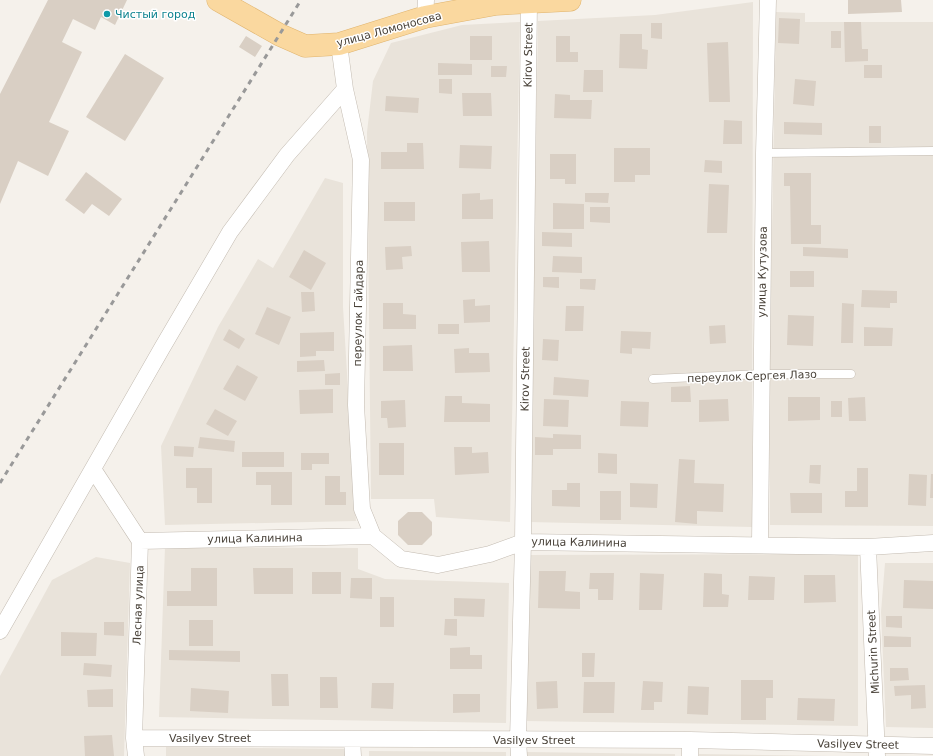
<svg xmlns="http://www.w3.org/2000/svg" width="933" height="756" font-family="'DejaVu Sans',sans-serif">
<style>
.residential{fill:#e9e3da}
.building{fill:#d9cfc4}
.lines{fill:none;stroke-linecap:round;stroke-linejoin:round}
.service-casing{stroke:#c3bbb1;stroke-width:9}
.minor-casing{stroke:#c3bbb1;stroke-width:17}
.primary-casing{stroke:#e0b46e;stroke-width:23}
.service{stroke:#fff;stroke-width:8}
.minor{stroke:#fff;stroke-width:16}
.primary{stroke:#fad89f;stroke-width:22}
.rail{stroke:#999;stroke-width:3;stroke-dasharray:5 5;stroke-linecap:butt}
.culture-dot{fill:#0f9aa8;stroke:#fff;stroke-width:1.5}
.labels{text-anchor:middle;stroke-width:3;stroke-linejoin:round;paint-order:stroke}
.culture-label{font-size:11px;fill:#0d838f;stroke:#fff;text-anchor:start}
.street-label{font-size:11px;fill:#494239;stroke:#fff}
</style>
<rect width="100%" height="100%" fill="#f5f1eb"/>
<path class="residential" d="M753 2 752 527 529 522 538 21 655 15Z
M776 12 805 13V22H933V526L770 525 769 397Z
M520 22 510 522 436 517 434 499H371L367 132 373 81 391 43 462 25Z
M325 178 343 183V307L356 521 165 525 161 446 218 327 258 259 273 268Z
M165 547 358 548V569L385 579 509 583 506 723 159 717Z
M858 554V726L525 721 528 555Z
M96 557 130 563 124 756H0V676L52 580Z
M885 563H933V728L886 727 881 612Z
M166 747 345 749V756H166Z
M369 751 506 752V756H369Z
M527 752 675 754V756H527Z
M699 754 828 756H699Z"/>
<path class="building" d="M48 0H127L115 25 101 17 95 30 73 19 62 42 82 52 49 122 69 131 48 176 18 161 0 204V94Z
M848 0H901L902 12 848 14Z
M779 18 800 19 799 44 778 43Z
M844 22H861L862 49H868V61L845 62Z
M651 23H662V39L651 38Z
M831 31H841V48H831Z
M620 34H642V49L648 50 647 69 619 68Z
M246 36 262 46 255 57 239 47Z
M470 36H492V60H470Z
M556 36H570V52H578V62H556Z
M728 42 730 102H709L707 43Z
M125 54 164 78 125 141 86 117Z
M438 63 472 64V75H438Z
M864 65H882V78H864Z
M491 66H507L506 77H491Z
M584 70H603V92H583Z
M439 79H452V94L439 93Z
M795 79 816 81 814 106 793 104Z
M462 93H491L492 116H463Z
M555 94 570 95V100H592L591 119 554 118Z
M386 96 419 98 418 113 385 111Z
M724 120 742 121V144H723Z
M784 122 822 123V135L784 134Z
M869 126H881V143H869Z
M407 143H423L424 169H381V152H407Z
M460 145 492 146 491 169 459 168Z
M614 148H650V175H635V182H614Z
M550 154H576V184H565V179H550Z
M705 160 722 161V173L704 172Z
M86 172 122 199 109 216 92 204 84 214 65 200Z
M784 173H811V225H821V244H791L790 186H784Z
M709 184 729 185 727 233H707Z
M480 193V200L493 199V219H462V194Z
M585 193H609L608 203 585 202Z
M384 202H415V221H384Z
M553 203 584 204V229H553Z
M590 207H610V223L590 222Z
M542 232 572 233V247L542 246Z
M489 241 490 272H462L461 242Z
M411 246 412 256 402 257 403 269 386 270 385 247Z
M803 247 848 249V258L803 256Z
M304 250 326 263 311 290 289 277Z
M553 256 582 257V273L552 272Z
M790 271H814V287H790Z
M543 277H559V288L543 287Z
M580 279H596L595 290 580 289Z
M862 290 897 291V303H890V308L861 307Z
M301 292H314L315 311 302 312Z
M475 299V306L490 305V322L464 323 463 300Z
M383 303H403V314L416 315V329H383Z
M842 303 854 304 853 343H841Z
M566 306H584L583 331H565Z
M267 307 291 317 279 345 255 334Z
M788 315 814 316 813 346 787 345Z
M438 324H459V334H438Z
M725 325 726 343 710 344 709 326Z
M864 327 893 328 892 346H864Z
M229 329 245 339 239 349 223 340Z
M621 331 651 332 650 349 632 348V354L620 353Z
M334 332V351H316V356L300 357V333Z
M543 339 559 340 558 361 542 360Z
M412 345 413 371H383V346Z
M469 348V353H489L490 372 455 373 454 349Z
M324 360 325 371 297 372V361Z
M237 365 258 377 245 401 223 389Z
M340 373V385H325V374Z
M554 377 589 380 588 397 553 395Z
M690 386 691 402H671V387Z
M333 389V413L300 414 299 390Z
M445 396H462V403L490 404V422H444Z
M788 397H820V420L788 421Z
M865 397 866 421H849L848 398Z
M544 399 569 400 568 427 543 426Z
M728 399 729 421 699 422V400Z
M405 400 406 427 388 428 387 418H381V401Z
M621 401 649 402 648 427 620 426Z
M831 401H842V417H831Z
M215 409 237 421 228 436 206 424Z
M553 434 581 435V449H553V455H535V437L553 438Z
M200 437 235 441 234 452 198 448Z
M379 443H404V475H379Z
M174 446 194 447 193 457 174 456Z
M454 447H472V453L488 452 489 473 455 475Z
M242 452H284V467H242Z
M301 453H329V464H312V470H301Z
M598 453 617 454V474L598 473Z
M679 459 695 460 694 483 724 484 723 512 697 511V524L675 522Z
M810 465H821L820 484 809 483Z
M186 468H212V503H197V488H186Z
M857 468H868V507H845V491H857Z
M256 472H292V505H271V485H256Z
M909 474 927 475 926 506 908 505Z
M931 474H933V498H930Z
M325 476H340V492H346V505H325Z
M567 483H580V507L552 506V490H567Z
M630 483 658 484 657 508 630 507Z
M600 491H621V520H600Z
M790 493H822V513H791Z
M408 512H422L432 522V535L422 545H408L398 535V521Z
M191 568H217V606H167V591H191Z
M253 568H293V594H254Z
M539 571H566L565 591 580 592V609L538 608Z
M312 572H341V594H312Z
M590 573H614L613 600H598V589H589Z
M640 573 664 574 662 610H639Z
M704 573 722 574V594L729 595 728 607H703Z
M804 575H835L836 602 804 603Z
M749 576 775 577 774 600H748Z
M351 578H372V599L350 598Z
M904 580 933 581V609L903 608Z
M380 597H394V627H380Z
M454 598 485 599 484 617 454 616Z
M886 616H902V628L886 627Z
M445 619H457V636L444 635Z
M189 620H213V646H189Z
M104 622H124V636L104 635Z
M61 632 97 633 96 656H61Z
M884 636 911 637V647H884Z
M470 647V655H482V669H450V648Z
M169 650 240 651V662L169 660Z
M582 653H595L594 677H582Z
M84 663 112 665 111 677 83 675Z
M890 668H908L909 680 890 681Z
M271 674H288L289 706H272Z
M320 677H337L338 708H320Z
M741 680H773V698H766V720H741Z
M557 681 558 708 537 709 536 682Z
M643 681 663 682 662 702H654V710H641Z
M584 682H615L614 713H583Z
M372 683H394L393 709 371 708Z
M925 685 926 708 911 709V695L895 696 894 686Z
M688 686 709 687 708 715 687 714Z
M191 688 229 691 228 713 190 711Z
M113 689V707H88L87 690Z
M453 694H480V712L453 713Z
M798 698 835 699 834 721 797 720Z
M112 735 114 756H85L84 736Z"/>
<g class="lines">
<defs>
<path id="service" d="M764 153 933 151
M653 379 761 374H851"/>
<path id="minor" d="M425 17 426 0
M345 89 361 160 356 405 362 509 373 536
M93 469 140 541 134 738 136 756
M140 541 373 536 401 559 438 565 490 554 523 542 868 547 933 543
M760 544 764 153 768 0
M868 547 877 756
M0 631 162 348 230 232 287 155 345 89 339 44
M134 738 690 740 933 746
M352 739 353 756
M690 740V756
M519 756 518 740 523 542 529 2"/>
<path id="primary" d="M218 0 280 35 305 46 339 44 425 17 496 4 570 0"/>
</defs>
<use href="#service" class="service-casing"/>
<use href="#minor" class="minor-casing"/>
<use href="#primary" class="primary-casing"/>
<use href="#service" class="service"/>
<use href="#minor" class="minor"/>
<use href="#primary" class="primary"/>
<path class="rail" d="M0 483 301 0"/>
</g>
<circle class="culture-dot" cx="107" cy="14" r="4"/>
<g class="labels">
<g class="culture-label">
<text x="115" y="18">Чистый город</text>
</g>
<g class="street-label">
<text transform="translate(389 29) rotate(-15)" y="4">улица Ломоносова</text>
<text transform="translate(528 55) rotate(-89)" y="4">Kirov Street</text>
<text transform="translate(762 272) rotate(-89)" y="4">улица Кутузова</text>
<text transform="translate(358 313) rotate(-89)" y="4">переулок Гайдара</text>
<text transform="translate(752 376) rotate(-2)" y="4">переулок Сергея Лазо</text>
<text transform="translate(525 379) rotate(-89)" y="4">Kirov Street</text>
<text transform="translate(255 538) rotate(-1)" y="4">улица Калинина</text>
<text transform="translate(579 542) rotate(1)" y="4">улица Калинина</text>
<text transform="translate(138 605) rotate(-88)" y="4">Лесная улица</text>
<text transform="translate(873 652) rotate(-93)" y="4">Michurin Street</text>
<text x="210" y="742">Vasilyev Street</text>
<text x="534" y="744">Vasilyev Street</text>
<text transform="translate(858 744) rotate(1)" y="4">Vasilyev Street</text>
</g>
</g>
</svg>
